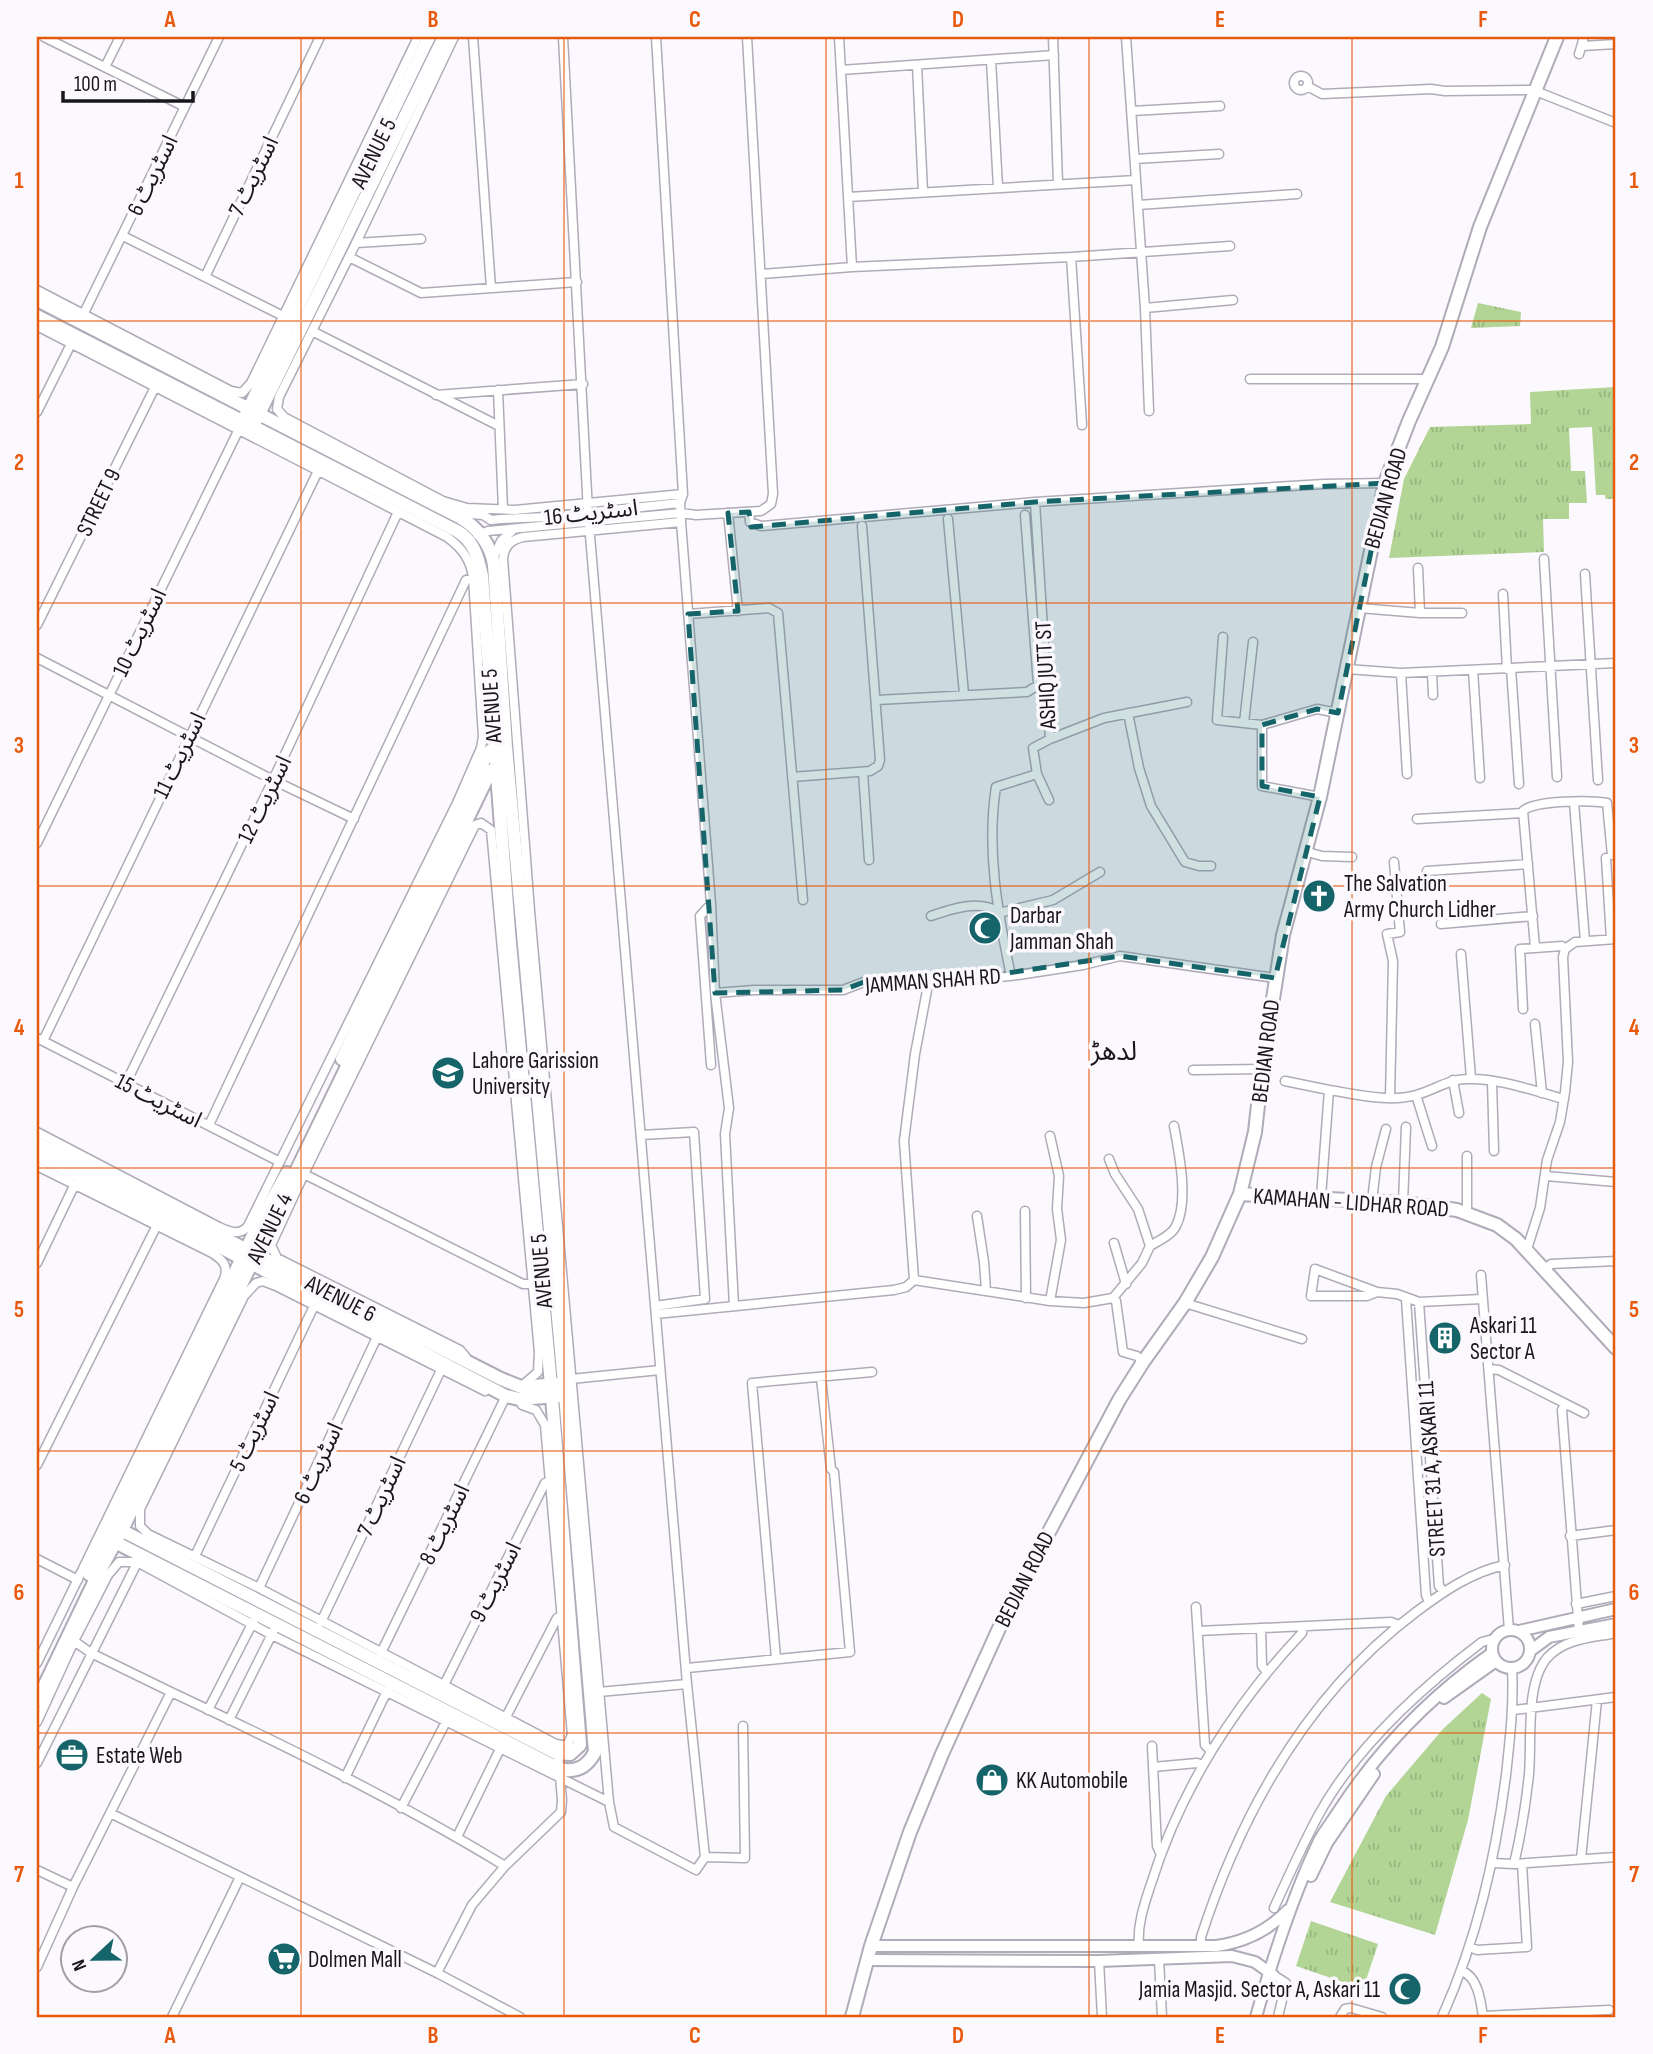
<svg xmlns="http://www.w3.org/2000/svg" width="1653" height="2054" font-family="'Sofia Sans Condensed','Noto Sans Arabic',sans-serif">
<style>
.grass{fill:url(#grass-tufts)}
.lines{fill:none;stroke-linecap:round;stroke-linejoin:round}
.minor-casing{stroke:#b0abb8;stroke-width:11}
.tertiary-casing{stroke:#b0abb8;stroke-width:14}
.secondary-casing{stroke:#b0abb8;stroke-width:16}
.minor{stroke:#fff;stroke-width:8}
.tertiary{stroke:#fff;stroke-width:10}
.secondary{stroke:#fff;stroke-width:12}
.marked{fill:#15646a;fill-opacity:0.2;stroke:#15646a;stroke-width:5;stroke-dasharray:14 9;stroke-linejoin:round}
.grid{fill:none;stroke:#e8590c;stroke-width:2;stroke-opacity:0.55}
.labels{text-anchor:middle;stroke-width:7;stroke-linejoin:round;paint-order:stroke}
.street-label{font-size:23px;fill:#19171c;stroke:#fbf8fe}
.poi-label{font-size:23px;fill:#19171c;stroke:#fbf8fe;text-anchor:start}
.quarter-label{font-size:26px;fill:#19171c;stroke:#fbf8fe}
.neatline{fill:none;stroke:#e8590c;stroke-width:2.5}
.grid-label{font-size:23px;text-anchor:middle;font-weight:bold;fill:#e8590c}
</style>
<defs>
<pattern id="grass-tufts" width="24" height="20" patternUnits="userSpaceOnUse" patternTransform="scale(1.75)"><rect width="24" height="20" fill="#b2d595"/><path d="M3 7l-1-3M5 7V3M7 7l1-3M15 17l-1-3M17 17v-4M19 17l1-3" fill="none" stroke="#98b680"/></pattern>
</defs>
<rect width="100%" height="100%" fill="#fbf8fe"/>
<path class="grass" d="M1478 303 1521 312 1520 326 1471 328Z
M1616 387V499H1606L1605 495H1596L1592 427 1569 428 1571 471H1585L1587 503H1569V519H1543L1544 552 1389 558 1404 479 1430 427 1531 424 1530 392Z
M1482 1693 1491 1699 1468 1820 1435 1935 1330 1902 1386 1796 1443 1729Z
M1311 1921 1378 1944 1363 1989 1296 1966Z"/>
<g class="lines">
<defs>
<path id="minor" d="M44 37 185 107
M454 37 356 243 279 397 277 409 284 417 443 501 467 508 515 510 683 494
M473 37 491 288
M563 37 588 512 687 1684 705 1857 696 1870 614 1827 609 1802
M656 37 683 494 680 503 681 522 711 904 715 993 729 1108 725 1134 734 1306
M839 37 852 267
M1053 37 1058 184
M1126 37 1145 308 1149 411
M1582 46 1616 44
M1579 54 1584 37
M991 60 998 188
M917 65 923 192
M105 67 120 37
M841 70 1054 55
M1294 83a7 7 0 1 1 14 0a7 7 0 1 1-14 0Z
M1307 86 1322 94 1431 89 1445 91 1533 90 1616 123
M1132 111 1220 106
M1135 159 1219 154
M848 197 1136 180
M1138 205 1297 194
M123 236 283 316
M356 243 421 239
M349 257 421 293 577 282
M1071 257 1082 425
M762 274 852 267 1071 257 1230 246
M205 277 320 37
M37 290 231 391 242 393 251 383 418 37
M1145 308 1233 300
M84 313 219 37
M37 326 447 537C462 548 471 560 473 578L466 580 209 1125
M312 331 499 426
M1250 379H1427
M498 390 503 509
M436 395 583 384
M37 412 71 344
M749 512 750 522 761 526 1035 502 1324 484 1385 483
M457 513 483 515 491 520 501 519 546 517 680 503
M728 513 738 611
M948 519 964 694
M477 535 488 531 681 513 696 515 761 511 771 504 773 494 747 37
M493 559 501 541 514 529
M1544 559 1557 777
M1418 568 1420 613
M1585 574 1598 780
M1503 594 1507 669
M1359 608 1420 613H1462
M688 614 769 608 778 613 803 900
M37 625 157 383
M1223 637 1217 720 1262 725
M37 658 273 780 354 819
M1511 668 1519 784
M1347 669 1401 673 1616 663
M1473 670 1480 778
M1432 672 1433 695
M1401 673 1407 774
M877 700 1027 692 1038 685 1025 515
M1128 713 1139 768 1151 806 1185 862 1199 866H1211
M1244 723 1253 642
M1050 739 1104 718 1187 702
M863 772 869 860
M1037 774 1049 800
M792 777 870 771 878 766 880 760 862 526
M1320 797 1262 786V725L1317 709 1338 713
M1574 802 1585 941
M1417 819 1523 813
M37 843 240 427
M1304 851 1322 856 1352 857
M1606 858 1611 939
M1427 871 1528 864
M711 904 700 916 711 1065
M999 913 1053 900 1100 872
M931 916C951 909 979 899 999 912
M1441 924 1533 916
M1535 947 1523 811C1535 800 1591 800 1607 803L1612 855
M1461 954 1471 1078
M1011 976C998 914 986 850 996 787L1037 774 1033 748 1050 739 1035 502
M715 993 754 990H843L864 982 902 985H928L1018 975 1083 965 1120 956 1275 978
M1523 1009 1520 949 1562 946 1565 949 1575 942 1616 939
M1535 1024 1542 1093
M37 1038 280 1162
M43 1041 318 471
M1193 1070 1262 1069
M1453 1080 1459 1113
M1285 1081 1329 1090 1321 1197
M1492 1082 1494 1151
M126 1083 273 780 398 512
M1329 1090C1356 1094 1389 1103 1416 1095 1435 1090 1448 1079 1468 1079 1499 1078 1534 1091 1564 1099
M1416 1095 1432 1146
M1390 1098 1393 961 1387 934 1400 932 1394 862
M37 1132 219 1227C230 1232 240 1236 248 1226L457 803 481 748 483 737 473 578
M641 1135 694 1132 705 1299 655 1306
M1109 1159 1115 1174 1138 1209 1150 1246 1142 1263 1113 1298 1116 1301 1123 1352 1137 1356 1143 1362
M37 1166 212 1253C223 1260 229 1266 224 1279L37 1663
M304 1174 523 1284H532
M1546 1176 1616 1182
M1372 1201 1376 1167 1386 1129
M1403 1203 1406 1127
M1025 1211 1026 1298
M1467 1213V1156
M977 1216 984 1262 986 1290
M1114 1243 1126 1284
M1150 1246C1158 1241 1172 1235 1176 1226 1189 1201 1179 1153 1174 1126
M1527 1249 1540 1208 1547 1160 1560 1122 1565 1092 1568 1062 1563 957 1565 949
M37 1263 74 1186
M1545 1269 1551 1264 1616 1261
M1481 1275 1509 1630
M914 1280 1050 1301 1084 1303 1113 1298
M1377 1292 1315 1269 1311 1296H1367L1377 1292 1397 1294 1419 1302 1482 1299
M1406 1299 1426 1595 1429 1602
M1050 1301 1061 1240 1057 1209 1059 1176 1050 1136
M1419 1302 1439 1586 1444 1592
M1185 1303 1302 1339
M656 1314 894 1290 906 1287 914 1280 904 1141 915 1054 928 985
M466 1357 460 1350 277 1258 271 1245 304 1174 475 825 481 823 491 830 539 1352 538 1372 523 1385
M1489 1369 1499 1370 1584 1413
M567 1382 571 1379 660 1370
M485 1391 276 1286 263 1281 256 1283 244 1296 140 1509V1526L148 1534 259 1588 556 1744 567 1746 572 1735 545 1425 536 1410 522 1405 519 1399
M1565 1404 1562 1410 1579 1631
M37 1465 156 1227
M1570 1536 1616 1530
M195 1556 314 1306
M37 1559 78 1580
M259 1588 377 1337
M1576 1604 1616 1596
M1196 1607 1205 1745 1211 1751
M321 1622 441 1370
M1261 1628 1262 1666 1267 1672
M1198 1631 1391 1622 1399 1625
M381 1653 506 1396
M776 1658 752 1383 872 1372
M687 1668 850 1652 834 1472 831 1469 821 1378
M444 1685 545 1483 549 1482
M171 1692C284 1745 398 1801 505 1866L561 1812 562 1800 558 1753
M599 1692 687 1684
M208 1710 253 1622
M1514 1710 1616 1697
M506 1717 557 1618 561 1617
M229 1720 273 1632
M37 1722 74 1641 108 1575 119 1562H137L272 1635 609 1802 530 911 503 559C504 547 510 540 523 537L681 522
M1152 1746 1157 1846 1161 1855
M37 1763 140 1557
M1153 1767 1197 1763 1203 1765
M345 1778 387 1691
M401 1808 448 1718
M112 1814 437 1973 520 2017
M457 1837 500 1749
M705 1857 745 1858 743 1726
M1581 1859 1597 1700
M1493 1863 1514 1864 1616 1857
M1514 1864C1521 1834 1526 1804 1529 1774 1532 1741 1525 1684 1547 1658 1565 1638 1592 1638 1616 1633
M37 1870 73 1887 171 1692 91 1653 74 1641
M1274 1908C1288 1877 1302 1846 1318 1816 1355 1748 1421 1688 1482 1642L1489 1640 1493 1641
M1201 1946V1937C1242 1810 1307 1694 1416 1612 1443 1592 1471 1572 1505 1565
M1139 1947C1137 1925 1144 1905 1151 1884 1180 1790 1235 1704 1302 1633L1303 1627
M1470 1947 1477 1950 1527 1947 1522 1864
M1159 1959 1162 2017
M1099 1961 1102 2017
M37 1967 73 1887
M1462 1971C1478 1977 1481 2002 1483 2017
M437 1973 472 1905 505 1866
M1275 1976 1286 1983 1278 2017
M1483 2016 1609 2010
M172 2017 240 1877
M1340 2017 1345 2009 1351 2008 1382 2017
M1442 2017C1477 1939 1495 1860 1506 1775 1510 1738 1514 1704 1512 1668"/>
<path id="tertiary" d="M1492 1649a19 19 0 1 1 38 0a19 19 0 1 1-38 0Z
M1519 1631 1616 1609
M1530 1651 1549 1637 1616 1624
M1444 1698 1496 1661
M1311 1876 1327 1843 1374 1774
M871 1946H1216C1245 1942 1268 1931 1288 1910
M867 1960 1099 1961 1232 1956 1255 1962 1273 1975
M1256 2017C1273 1957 1292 1897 1319 1841 1325 1830 1333 1820 1340 1809 1380 1748 1432 1695 1492 1653"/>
<path id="secondary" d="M37 300 461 518C478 528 491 545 494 565L506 747 565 1395 595 1752C587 1767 576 1773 560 1769L107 1538
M37 316 457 531C474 541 478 557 482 576L509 932 551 1385 580 1745 570 1754 556 1753 113 1526
M246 414 429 37
M256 420 444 37
M342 1059 486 756 491 750 497 749
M37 1143 501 1379 521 1387 559 1384
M37 1155 216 1245 506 1396 519 1399 558 1396
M1240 1194 1403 1203 1457 1210 1497 1225 1516 1239 1616 1348
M89 1574 255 1231 287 1173
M37 1701 99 1572 122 1530 490 772 497 766
M852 2017 871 1946 910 1832 942 1754 1006 1613 1119 1400 1143 1362 1185 1303 1212 1257 1240 1194 1255 1132 1262 1069 1283 935 1320 797 1385 483 1409 421 1442 347 1480 227 1557 37"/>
</defs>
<use href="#minor" class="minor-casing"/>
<use href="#tertiary" class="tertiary-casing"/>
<use href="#secondary" class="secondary-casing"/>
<use href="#minor" class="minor"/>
<use href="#tertiary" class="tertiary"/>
<use href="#secondary" class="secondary"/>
</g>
<path class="marked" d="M1385 483 1338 713 1317 709 1262 725V786L1320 797 1275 978 1120 956 928 985 864 982 843 990 715 993 688 614 738 611 728 513 749 512 751 527 1035 502Z"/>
<path class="grid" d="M301 37V2017M564 37V2017M826 37V2017M1089 37V2017M1352 37V2017M37 321H1616M37 603H1616M37 886H1616M37 1168H1616M37 1451H1616M37 1733H1616"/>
<defs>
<symbol id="church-disc" viewBox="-11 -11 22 22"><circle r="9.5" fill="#15646a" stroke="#fbf8fe"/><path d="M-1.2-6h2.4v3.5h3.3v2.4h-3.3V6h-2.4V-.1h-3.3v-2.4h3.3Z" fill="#fff"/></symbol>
<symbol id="mosque-disc" viewBox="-11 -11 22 22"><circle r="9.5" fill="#15646a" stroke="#fbf8fe"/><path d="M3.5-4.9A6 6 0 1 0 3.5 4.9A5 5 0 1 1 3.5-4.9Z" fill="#fff"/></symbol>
<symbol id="university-disc" viewBox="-11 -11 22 22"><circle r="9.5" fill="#15646a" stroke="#fbf8fe"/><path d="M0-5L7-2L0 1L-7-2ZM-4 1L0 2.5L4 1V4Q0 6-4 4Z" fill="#fff"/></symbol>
<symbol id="building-disc" viewBox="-11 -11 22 22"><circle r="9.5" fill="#15646a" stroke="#fbf8fe"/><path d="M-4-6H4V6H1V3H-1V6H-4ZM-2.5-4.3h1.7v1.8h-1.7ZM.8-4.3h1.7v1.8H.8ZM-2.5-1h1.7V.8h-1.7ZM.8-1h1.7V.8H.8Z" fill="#fff"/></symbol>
<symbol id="office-disc" viewBox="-11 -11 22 22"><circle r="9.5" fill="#15646a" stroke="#fbf8fe"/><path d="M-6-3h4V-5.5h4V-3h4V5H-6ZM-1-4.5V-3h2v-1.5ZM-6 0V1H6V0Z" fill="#fff"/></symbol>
<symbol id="shop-disc" viewBox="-11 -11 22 22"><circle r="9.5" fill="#15646a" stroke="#fbf8fe"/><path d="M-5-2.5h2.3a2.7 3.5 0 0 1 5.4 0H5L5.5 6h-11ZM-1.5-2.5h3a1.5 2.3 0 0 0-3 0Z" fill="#fff"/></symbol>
<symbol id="supermarket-disc" viewBox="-11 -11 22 22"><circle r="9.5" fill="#15646a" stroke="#fbf8fe"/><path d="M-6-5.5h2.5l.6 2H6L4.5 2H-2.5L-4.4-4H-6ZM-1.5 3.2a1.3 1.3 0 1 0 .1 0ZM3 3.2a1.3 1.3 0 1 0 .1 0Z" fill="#fff"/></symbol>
</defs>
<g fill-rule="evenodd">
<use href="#church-disc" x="1300" y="877" width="38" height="38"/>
<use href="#mosque-disc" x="966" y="909" width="38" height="38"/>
<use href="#university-disc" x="429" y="1054" width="38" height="38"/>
<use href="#building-disc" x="1426" y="1319" width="38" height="38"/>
<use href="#office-disc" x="53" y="1736" width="38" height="38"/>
<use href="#shop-disc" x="973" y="1761" width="38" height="38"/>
<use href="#supermarket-disc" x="265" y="1940" width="38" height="38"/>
<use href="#mosque-disc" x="1386" y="1970" width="38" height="38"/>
</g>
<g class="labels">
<g class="street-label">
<text transform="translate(373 153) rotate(-64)" y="8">AVENUE 5</text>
<text transform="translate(152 175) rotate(-64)" y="8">اسٹریٹ 6</text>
<text transform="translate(253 176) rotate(-64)" y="8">اسٹریٹ 7</text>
<text transform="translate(1385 498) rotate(-74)" y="8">BEDIAN ROAD</text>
<text transform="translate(98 502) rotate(-64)" y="8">STREET 9</text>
<text transform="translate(591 512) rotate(-6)" y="8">اسٹریٹ 16</text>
<text transform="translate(139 632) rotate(-64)" y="8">اسٹریٹ 10</text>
<text transform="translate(1045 675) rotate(-93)" y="8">ASHIQ JUTT ST</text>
<text transform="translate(491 706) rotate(-94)" y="8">AVENUE 5</text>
<text transform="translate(179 755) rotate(-64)" y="8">اسٹریٹ 11</text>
<text transform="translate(264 799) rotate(-64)" y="8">اسٹریٹ 12</text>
<text transform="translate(933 980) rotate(-4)" y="8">JAMMAN SHAH RD</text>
<text transform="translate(1265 1051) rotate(-83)" y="8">BEDIAN ROAD</text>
<text transform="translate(159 1100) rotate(27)" y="8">اسٹریٹ 15</text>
<text transform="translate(1351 1202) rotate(4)" y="8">KAMAHAN - LIDHAR ROAD</text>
<text transform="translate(269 1228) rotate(-64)" y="8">AVENUE 4</text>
<text transform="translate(541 1271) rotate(-95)" y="8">AVENUE 5</text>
<text transform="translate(341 1298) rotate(27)" y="8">AVENUE 6</text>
<text transform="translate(254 1431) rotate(-64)" y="8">اسٹریٹ 5</text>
<text transform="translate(318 1463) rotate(-65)" y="8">اسٹریٹ 6</text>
<text transform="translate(1431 1469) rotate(-94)" y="8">STREET 31 A, ASKARI 11</text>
<text transform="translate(381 1496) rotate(-65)" y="8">اسٹریٹ 7</text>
<text transform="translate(444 1524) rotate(-64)" y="8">اسٹریٹ 8</text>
<text transform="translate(1024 1579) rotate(-63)" y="8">BEDIAN ROAD</text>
<text transform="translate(495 1582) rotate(-63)" y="8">اسٹریٹ 9</text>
</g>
<g class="poi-label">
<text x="1344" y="891">The Salvation<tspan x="1344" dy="26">Army Church Lidher</tspan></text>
<text x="1010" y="923">Darbar<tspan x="1010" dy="26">Jamman Shah</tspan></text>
<text x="472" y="1068">Lahore Garission<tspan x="472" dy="26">University</tspan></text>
<text x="1470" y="1333">Askari 11<tspan x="1470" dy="26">Sector A</tspan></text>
<text x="96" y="1763">Estate Web</text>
<text x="1016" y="1788">KK Automobile</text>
<text x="308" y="1967">Dolmen Mall</text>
<text x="1380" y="1997" text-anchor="end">Jamia Masjid. Sector A, Askari 11</text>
</g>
<g class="quarter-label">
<text x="1114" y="1060">لدھڑ</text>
</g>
</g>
<rect width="1653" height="2054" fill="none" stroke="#fbf8fe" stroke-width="77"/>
<g transform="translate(94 1959) rotate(248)"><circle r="33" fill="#fbf8fe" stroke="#a19ea4" stroke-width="2"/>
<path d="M0-5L12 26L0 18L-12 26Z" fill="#15646a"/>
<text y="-10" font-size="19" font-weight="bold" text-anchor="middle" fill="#19171c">N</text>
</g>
<path d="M63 91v10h130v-10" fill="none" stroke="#19171c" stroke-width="3.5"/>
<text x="74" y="91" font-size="21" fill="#19171c" stroke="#fbf8fe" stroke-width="5" paint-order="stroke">100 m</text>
<rect x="38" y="38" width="1576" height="1978" class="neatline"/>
<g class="grid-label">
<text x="170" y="27">A</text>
<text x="433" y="27">B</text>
<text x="695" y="27">C</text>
<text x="958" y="27">D</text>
<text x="1220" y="27">E</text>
<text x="1483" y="27">F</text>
<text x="19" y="188">1</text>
<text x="1634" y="188">1</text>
<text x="19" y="470">2</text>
<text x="1634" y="470">2</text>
<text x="19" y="753">3</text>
<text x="1634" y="753">3</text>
<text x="19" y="1035">4</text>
<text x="1634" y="1035">4</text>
<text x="19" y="1317">5</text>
<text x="1634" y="1317">5</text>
<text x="19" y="1600">6</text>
<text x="1634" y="1600">6</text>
<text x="19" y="1882">7</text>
<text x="1634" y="1882">7</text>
<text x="170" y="2043">A</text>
<text x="433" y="2043">B</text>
<text x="695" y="2043">C</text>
<text x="958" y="2043">D</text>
<text x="1220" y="2043">E</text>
<text x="1483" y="2043">F</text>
</g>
</svg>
